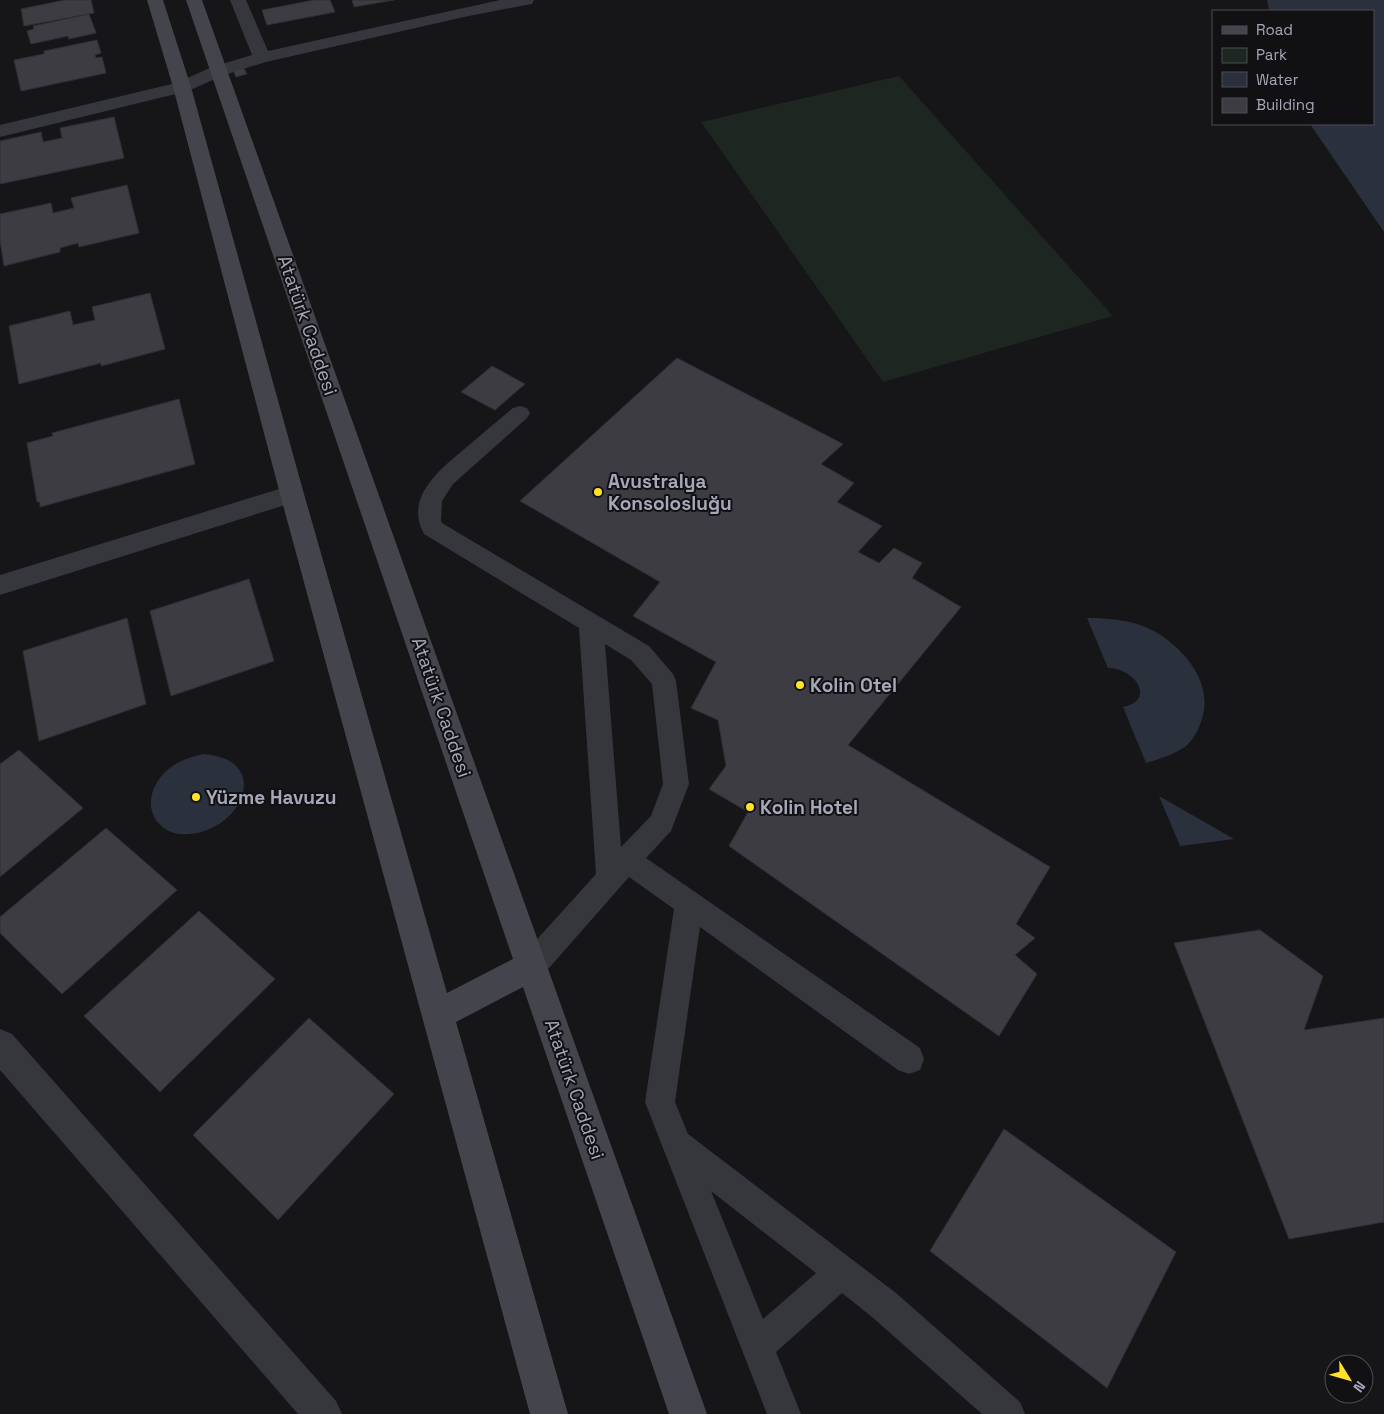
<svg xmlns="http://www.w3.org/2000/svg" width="1384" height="1414" font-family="'Space Grotesk',sans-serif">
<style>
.green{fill:#1d2620}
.water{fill:#2a313d}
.building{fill:#3d3c43;stroke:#302f34}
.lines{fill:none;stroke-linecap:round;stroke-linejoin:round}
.lane{fill:#36363d;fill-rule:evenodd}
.street{fill:#36363d;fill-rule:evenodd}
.secondary{fill:#44444d;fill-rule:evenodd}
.poi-dot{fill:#ffe226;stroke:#111013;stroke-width:2}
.labels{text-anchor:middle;stroke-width:4;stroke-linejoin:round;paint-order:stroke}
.street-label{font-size:19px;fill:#a6a8b9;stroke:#111013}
.poi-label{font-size:19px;font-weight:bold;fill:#a6a8b9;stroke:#111013;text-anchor:start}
</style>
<rect width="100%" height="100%" fill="#161518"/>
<path class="green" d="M899 76 1113 316 883 382 701 122Z"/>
<path class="water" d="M1267 0H1384V232L1310 124H1373V11H1269Z
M1087 618C1110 618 1133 620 1154 631 1185 649 1215 684 1201 722 1198 731 1193 740 1185 747 1173 755 1159 759 1146 763L1123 707C1156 701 1136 668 1108 668Z
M203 754C273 759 243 830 189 834 182 835 173 834 167 830 140 814 150 780 174 765 183 759 193 757 203 754Z
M1159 796 1234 839 1180 846Z"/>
<path class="building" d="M65 0H91L94 13 24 26 21 9Z
M314 0H330L335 12 267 25 262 10Z
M352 0H394L354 7Z
M89 14 96 33 69 39 68 36 31 44 27 31 34 29 33 26Z
M97 40 101 53 95 55 96 58 102 57 106 73 21 91 14 60 44 54V51Z
M243 67 247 74 236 77 233 70Z
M114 117 124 158 0 184V141L41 132 43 142 62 138 60 128Z
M127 185 139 233 79 247 78 243 60 248V252L4 266 0 240V214L51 203 53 213 74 208 71 198Z
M150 293 165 349 101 366V363L19 384 9 326 70 311 73 325 95 320 92 307Z
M677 358 843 444 821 464 854 483 837 502 882 526 858 552 879 563 894 548 922 563 912 578 961 607 848 745 1050 867 1016 924 1035 938 1015 955 1037 974 999 1036 729 846 748 812 709 789 726 766 718 720 691 708 716 662 633 616 660 582 520 501Z
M492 366 525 384 495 410 461 392Z
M179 399 195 464 40 507V502H37L27 443 53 436 52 433Z
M249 579 274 661 171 696 150 611Z
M127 618 146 704 39 741 23 651Z
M19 750 83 808 0 877V764Z
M106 828 177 890 62 994 0 933V917Z
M199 911 275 979 160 1092 84 1016Z
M1260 930 1323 976 1304 1030 1384 1018V1222L1289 1239 1174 943Z
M309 1018 394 1094 278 1220 193 1135Z
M1004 1129 1176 1252 1107 1388 930 1251Z"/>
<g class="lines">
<path class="lane" d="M520 406 527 408 530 413 527 418 453 484 442 501 441 521 442 523 649 646 673 674 676 681 689 784 671 831 646 858 920 1048 924 1059 920 1070 909 1074 898 1070 700 927 675 1102 688 1134 896 1293 1020 1402 1025 1414H982L872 1317 842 1293 776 1352 801 1414H767L645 1102 674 909 629 877 542 976 532 980 522 976 518 966 522 956 596 874 579 628 424 534C403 496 443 467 468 446 483 433 498 420 513 408ZM605 644 631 660 652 684 663 784 651 816 621 847ZM711 1191 816 1273 763 1319Z"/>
<path class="street" d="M230 0H246L268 51 500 0H534L532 4 526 5 464 17 266 62 224 75 188 91 0 137V125L176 83 212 67 252 55Z
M292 485 301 488 304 494 301 500 0 595V575Z
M0 1029 12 1034 336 1401 342 1414H298L0 1070Z"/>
<path class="secondary" d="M147 0H163L191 87 304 494 447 993 513 959 186 0H202L707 1414H669L523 987 456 1022 568 1414H530L280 494 173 87Z"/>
</g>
<g class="poi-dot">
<circle cx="598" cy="492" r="5"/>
<circle cx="800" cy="685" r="5"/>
<circle cx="196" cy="797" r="5"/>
<circle cx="750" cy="807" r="5"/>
</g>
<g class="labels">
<g class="street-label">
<text transform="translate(308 325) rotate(71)" y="7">Atatürk Caddesi</text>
<text transform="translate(442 707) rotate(71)" y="7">Atatürk Caddesi</text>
<text transform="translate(575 1089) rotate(71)" y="7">Atatürk Caddesi</text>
</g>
<g class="poi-label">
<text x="608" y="488">Avustralya<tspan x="608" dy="22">Konsolosluğu</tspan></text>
<text x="810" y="692">Kolin Otel</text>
<text x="206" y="804">Yüzme Havuzu</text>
<text x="760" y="814">Kolin Hotel</text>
</g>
</g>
<rect x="1212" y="10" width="162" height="115" fill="#111013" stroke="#4d4d55"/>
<rect x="1222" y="26" width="25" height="8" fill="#44444d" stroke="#4d4d55"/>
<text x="1256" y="35" font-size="15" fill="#a6a8b9">Road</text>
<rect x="1222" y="48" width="25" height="15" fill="#1d2620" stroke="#4d4d55"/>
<text x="1256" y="60" font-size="15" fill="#a6a8b9">Park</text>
<rect x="1222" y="72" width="25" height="15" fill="#2a313d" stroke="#4d4d55"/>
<text x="1256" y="85" font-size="15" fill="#a6a8b9">Water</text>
<rect x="1222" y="98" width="25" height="15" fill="#3d3c43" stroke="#4d4d55"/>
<text x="1256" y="110" font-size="15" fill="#a6a8b9">Building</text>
<g transform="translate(1349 1379) rotate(127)"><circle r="24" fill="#111013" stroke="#4d4d55"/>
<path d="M0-4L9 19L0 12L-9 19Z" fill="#ffe226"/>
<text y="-8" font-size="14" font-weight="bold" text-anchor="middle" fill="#a6a8b9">N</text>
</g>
</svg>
